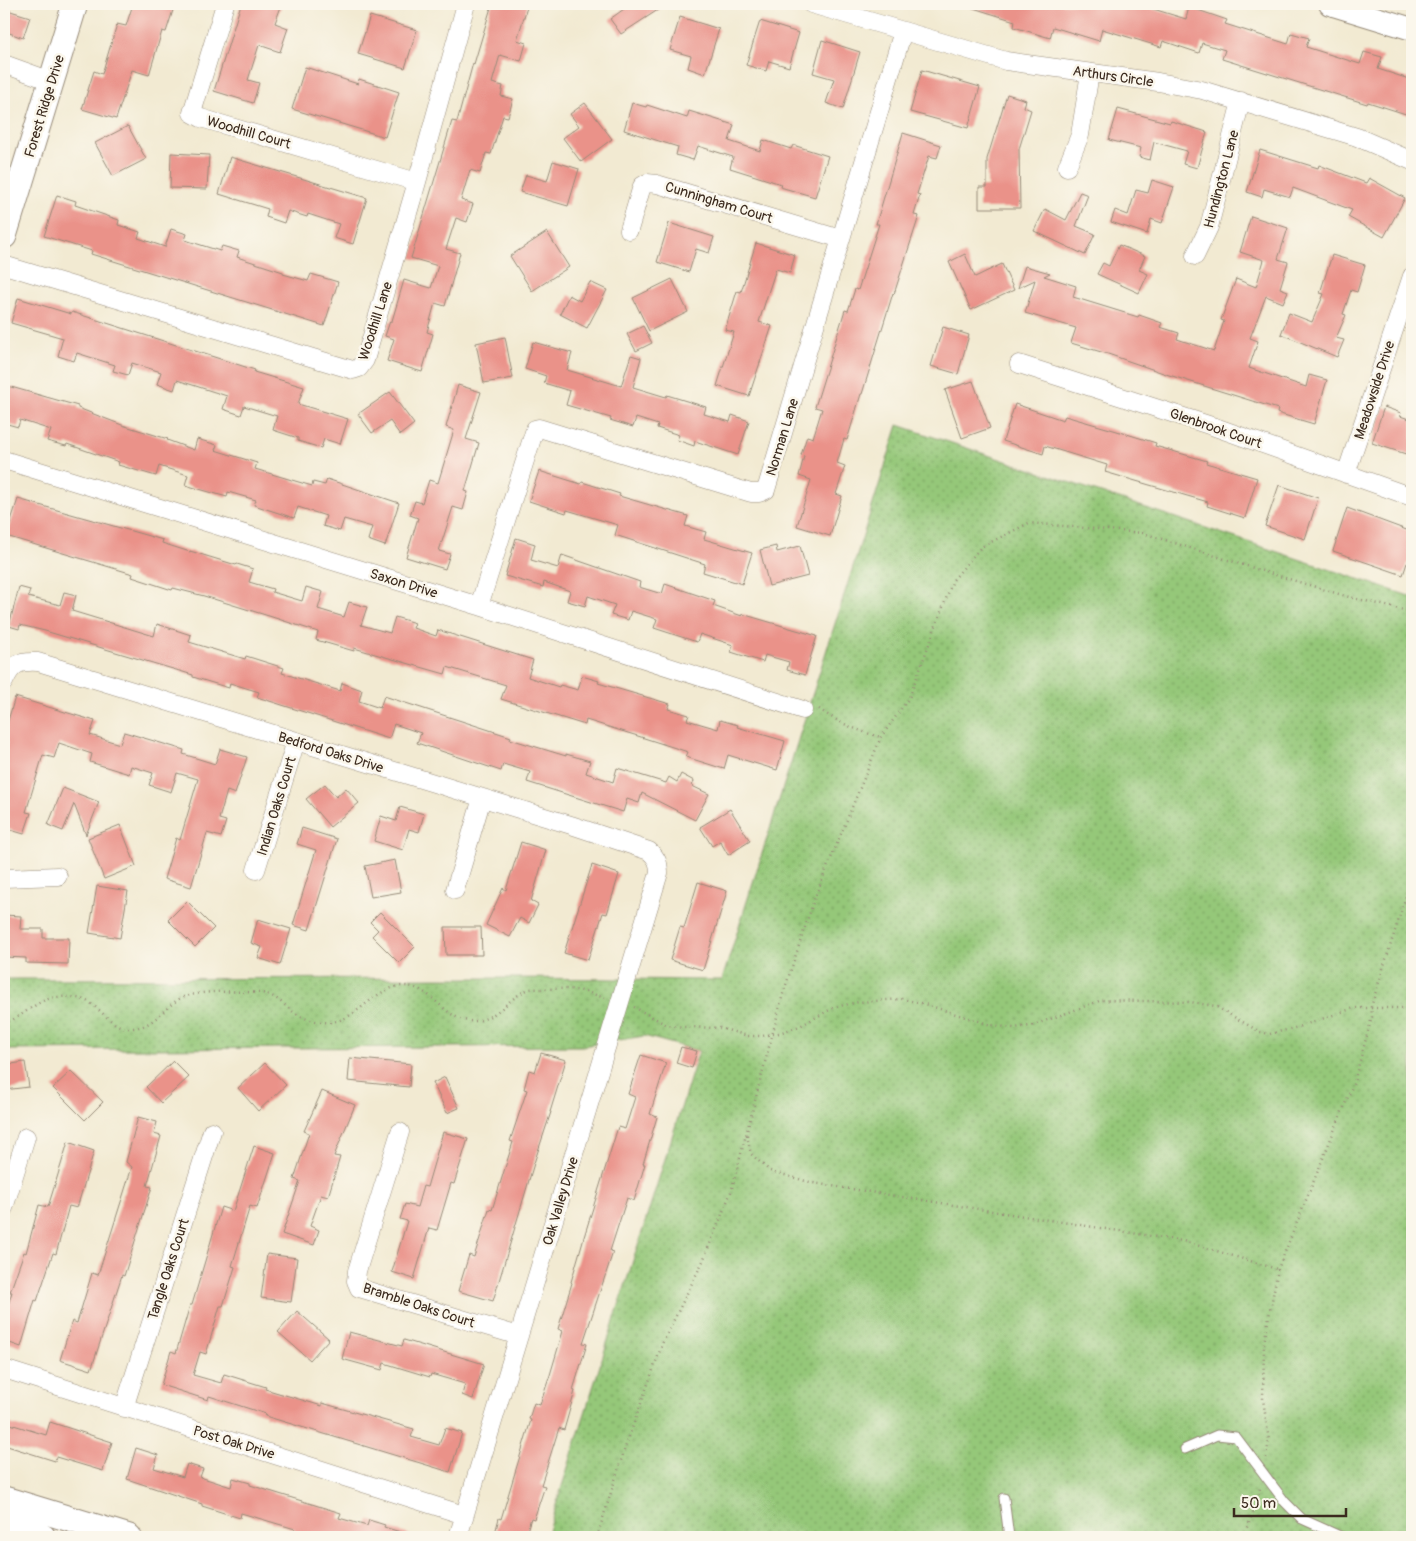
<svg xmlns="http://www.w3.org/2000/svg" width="1416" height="1541" font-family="Pangolin,sans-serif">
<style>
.park{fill:url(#park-dots);stroke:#68794c}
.building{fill:#ea9289}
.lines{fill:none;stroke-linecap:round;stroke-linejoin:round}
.service-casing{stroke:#968a78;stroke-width:11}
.minor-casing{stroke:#968a78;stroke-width:19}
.tertiary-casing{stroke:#968a78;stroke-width:24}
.secondary-casing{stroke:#968a78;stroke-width:27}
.path{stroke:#968a78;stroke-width:2.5;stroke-dasharray:1 4;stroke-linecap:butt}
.service{stroke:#fff;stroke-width:9}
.minor{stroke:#fff;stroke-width:18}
.tertiary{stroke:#fff;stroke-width:22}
.secondary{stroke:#fff;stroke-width:25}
.labels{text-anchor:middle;stroke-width:5;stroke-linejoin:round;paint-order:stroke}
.street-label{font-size:14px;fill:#3b2a1e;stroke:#fbf7ec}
</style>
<defs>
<pattern id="park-dots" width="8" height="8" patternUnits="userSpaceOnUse" patternTransform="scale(1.25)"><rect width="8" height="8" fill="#95c879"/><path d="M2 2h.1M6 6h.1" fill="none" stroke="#7ba363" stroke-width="1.8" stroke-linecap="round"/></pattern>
</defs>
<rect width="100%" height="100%" fill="#fbf7ec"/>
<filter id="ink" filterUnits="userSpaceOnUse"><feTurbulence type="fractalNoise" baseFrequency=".02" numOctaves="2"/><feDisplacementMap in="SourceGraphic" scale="10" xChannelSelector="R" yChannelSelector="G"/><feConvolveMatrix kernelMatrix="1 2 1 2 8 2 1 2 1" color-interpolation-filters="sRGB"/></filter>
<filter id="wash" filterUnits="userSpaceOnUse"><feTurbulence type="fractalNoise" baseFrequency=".0096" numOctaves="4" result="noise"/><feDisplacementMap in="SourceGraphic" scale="20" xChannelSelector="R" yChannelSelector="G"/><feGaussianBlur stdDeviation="1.12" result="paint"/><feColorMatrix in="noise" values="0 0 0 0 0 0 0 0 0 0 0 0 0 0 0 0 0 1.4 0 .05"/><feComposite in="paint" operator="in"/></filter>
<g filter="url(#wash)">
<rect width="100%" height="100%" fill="#f2ead2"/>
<path class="park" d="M898 425 1412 597V1537H546L699 1051 644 1036 582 1046 4 1050V979L514 978 722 980Z"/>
<g id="blocks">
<path class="building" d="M133 4H175L166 32 162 31 149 75 132 70 116 119 82 109 94 71 102 74 117 24 126 26Z
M241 4H282L275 23 288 28 280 52 259 45 248 80 259 83 253 103 214 91Z
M492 4H528L517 40 526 43 521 61 500 55 492 83 503 86 501 96 513 99 508 117 503 116 491 154 486 153 480 173 470 170 461 200 473 204 467 222 456 218 446 249 460 253 445 306 435 303 427 332 433 334 422 372 387 361 394 339 385 336 390 321H392L404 280 431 288 438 266 411 258 452 121 457 122 473 63 474 64Z
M621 4H667L621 34 610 19 624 9Z
M971 4H1151L1150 8 1186 19 1189 7 1227 20 1225 24 1288 44 1291 33 1309 38 1306 47 1360 64 1364 52 1382 57 1378 69 1412 80V116L1368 102 1367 104 1222 59 1225 50 1202 43 1199 53 1163 41 1161 47 1102 29 1099 41 1053 27 1050 38 1014 27 1015 21 970 7Z
M4 9 30 17 23 38 4 31Z
M370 16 417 30 405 68 358 54Z
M680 17 719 29 705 74 688 68 691 56 670 50Z
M760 21 799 33 789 67 769 61 766 71 746 65Z
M822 40 860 52 843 109 826 103 834 79 813 73Z
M305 67 358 84 359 79 399 92 385 137 292 109Z
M922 70 980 87 968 128 910 112Z
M1007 94 1026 100 1024 107 1031 110 1019 149 1020 208H979V187H987V159Z
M585 103 612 139 581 162 563 138 579 126 570 114Z
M632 103 646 107 647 105 687 118 689 111 734 125 729 141 760 151 763 140 791 149 793 145 828 156 815 197 780 187 781 184 730 168 733 157 698 146 693 160 676 155 678 147 624 130Z
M1118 109 1170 123 1171 121 1207 132 1197 168 1183 164 1187 151 1154 142 1150 160 1139 157 1141 148 1109 140Z
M128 126 146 159 113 176 95 143Z
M903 133 941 145 937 158 929 156 917 194 920 195 914 215 919 216 894 294 893 293 862 394H861L847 440 844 439 837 463 845 466 836 494 842 496 830 536 797 526 811 480 799 476 804 456 801 455 807 436 813 438 822 409 815 407 845 310 848 311 855 289 858 290 879 224H876Z
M1260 150 1318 168 1319 165 1366 183 1369 178 1405 198 1384 237 1348 217 1352 210 1293 188 1290 197 1264 189 1262 197 1247 192Z
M171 153 209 155 207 189 170 188Z
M230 157 367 198 353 244 334 238 339 224 308 214 307 217 288 211 284 223 266 217 268 209 219 194Z
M553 161 579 169 568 206 520 192 526 175 547 181Z
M1152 180 1174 187 1162 223 1151 219 1147 234 1111 222 1115 210 1128 215 1136 190 1148 193Z
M1080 192 1088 195 1076 226 1095 234 1085 255 1034 231 1045 209 1066 220Z
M57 195 76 201 75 205 119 220 118 225 140 232 138 238 165 247 171 229 187 234 185 240 220 251 222 246 239 251 237 257 283 272V274L308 281 311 274 338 282 324 326 91 254 92 251 44 236Z
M1251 216 1288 228 1278 259 1288 262 1280 288 1288 291 1283 303 1266 296 1250 338 1258 341 1249 368 1306 387 1309 375 1327 380 1314 424 1277 413 1278 409 1169 375 1108 354 1071 343 1076 328 1025 313 1035 280 1018 288 1025 266 1050 273 1044 276 1076 286 1073 297 1138 317 1139 315 1162 323 1160 327 1179 333 1177 339 1214 351 1224 321 1221 320 1236 279 1256 287 1264 260 1240 252Z
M669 223 714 237 709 253 696 249 689 272 657 262Z
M547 232 569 267 532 291 510 256Z
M756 243 795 255 790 273 776 269 769 290 759 322 772 326 749 396 717 386 734 332 725 330 737 291 741 292Z
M1119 245 1145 256 1139 270 1148 274 1139 293 1097 274 1103 263 1109 266Z
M965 254 975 277 1002 264 1014 290 971 310 949 262Z
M1332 255 1365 265 1357 292 1351 290 1343 314 1346 315 1336 338 1344 340 1337 357 1281 334 1289 313 1312 322 1324 294 1320 293Z
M672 279 688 312 649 331 633 298Z
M590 282 607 290 587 328 560 314 569 295 580 301Z
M18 298 71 314 72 312 255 370 254 372 304 387 298 404 348 419 340 444 324 439 321 448 298 441V438L273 430 277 416 244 406 241 415 223 409 227 396 177 380 174 390 157 384 161 372 132 363 128 375 113 371 115 365 77 353 74 361 58 356 63 338 11 323Z
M643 326 652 343 636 351 627 334Z
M943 327 969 335 958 374 931 366Z
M505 337 513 378 484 383 476 343Z
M533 342 572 353 567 370 621 386 631 355 641 358 633 387 666 397 667 395 706 407 704 414 730 422 732 415 749 421 738 455 695 441 694 446 677 440 679 435 657 428 658 425 636 418 633 427 610 420 611 418 566 405 570 391 544 383 546 376 525 369Z
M973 381 990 428 962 438 945 390Z
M4 385 78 406V408L122 425 168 439 167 440 194 450 197 439 217 445 215 450 257 463 255 469 312 486 313 482 325 485 327 479 399 503 385 546 368 540 372 527 344 519 340 531 323 526 326 516 298 507 294 518 254 505 256 500 228 492 227 497 185 485 188 475 159 466 156 476 118 465 119 462 67 444 66 446 47 441 51 430 20 420 18 427 4 423Z
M458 385 481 392 466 439 479 443 465 491 468 492 463 510 453 507 439 551 450 554 445 569 406 557 418 518 410 515 415 501 422 503 429 480 438 483 454 430 446 427Z
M390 392 414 424 400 435 390 421 372 433 358 414Z
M1015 404 1063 420 1065 416 1117 431 1156 443 1155 446 1207 461 1206 463 1257 478 1245 518 1207 506 1208 502 1105 472 1107 465 1045 446 1043 454 1003 441Z
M1384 407 1401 413 1400 416 1412 420V456L1372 443Z
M539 471 581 484 582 482 620 494 619 496 688 516 685 526 706 532 704 539 752 553 742 584 703 572 705 564 615 535 618 525 567 510 566 513 529 501Z
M1279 485 1318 498 1305 539 1265 526Z
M18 499 163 540 162 543 190 552V551L236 565 237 564 253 569 249 582 273 589 272 592 302 601 306 587 323 592 318 609 344 617 349 602 367 607 361 625 390 633 395 617 415 623 413 628 436 636 438 630 533 660 528 677 559 687 560 685 578 690 582 676 599 681 598 683 670 704 668 709 689 715 687 720 718 729 720 720 738 725 737 727 785 741 777 770 728 755 724 769 686 757 688 752 641 737 586 720 585 725 501 699 506 685 447 667 445 674 354 648V651L316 640 318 632 272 617 204 596 173 588 172 590 132 577 133 574 6 536Z
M1347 508 1412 532V565L1407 563 1403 575 1333 551Z
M516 538 535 544 531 560 558 568 562 555 640 582 639 587 662 594 665 584 715 601 713 606 742 616V614L817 636 805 675 787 670 789 662 765 655 763 662 731 652 733 645 700 634 697 642 654 628 657 619 631 611 628 620 611 615 615 605 588 596 585 606 567 601 570 591 544 582 543 587 505 576Z
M776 546 777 552 800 546 808 576 769 586 760 550Z
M19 587 30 590 28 597 60 605 64 592 76 595 72 611 154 636 157 624 191 635 189 642 245 659 246 656 284 668 282 673 340 691 342 683 362 690 359 701 380 708 384 696 511 737 510 739 566 756V754L590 761 586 773 613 782 617 768 666 783 669 777 677 782 681 774 694 781 692 786 709 794 695 820 642 793 639 803 627 799 623 812 527 782 530 772 503 764 501 771 417 743 421 733 394 724 389 739 257 697 259 692 230 683 229 688 193 677V675L45 631 20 625 19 629 9 626Z
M15 697 95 721 90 735 120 744 124 732 184 750 183 754 215 764 220 749 247 757 235 794 227 791 219 819 226 821 221 837 207 833 191 887 164 879 176 838 180 840 198 779 177 773 171 792 149 785 153 773 131 766 129 774 90 762 92 754 59 743 54 758 43 755 26 812 31 813 24 834 4 828V756L8 742 4 741V734Z
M325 784 336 797 346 788 359 803 330 827 306 799Z
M63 788 99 802 86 835 74 804 63 831 48 825Z
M400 807 424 814 419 832 409 829 403 850 374 841 381 816 396 821Z
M730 809 750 841 728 855 720 841 712 846 700 827Z
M120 825 136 866 104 879 88 838Z
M302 828 337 839 309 930 293 925 316 850 297 844Z
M521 842 546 850 531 901 538 905 529 923 520 918 510 937 486 925 503 888 506 890Z
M395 860 401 892 371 897 365 866Z
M592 865 619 874 607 914 603 913 588 960 564 953Z
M698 882 727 891 703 970 670 960 680 927 684 928Z
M97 886 128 891 120 938 89 933Z
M187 901 214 928 195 947 168 920Z
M380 912 415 947 399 963 372 936 378 930 370 922Z
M4 915 21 916 20 929H43V938H69L68 964 26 963V958L4 957Z
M258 919 291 929 280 965 258 958 262 947 251 943Z
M445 927H481L482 955H446Z
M681 1047 697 1051 692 1068 676 1063Z
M541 1053 566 1060 550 1112H551L535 1160 493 1301 458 1291 469 1255 474 1257 489 1209 492 1210 513 1142 510 1141 527 1090 524 1089 529 1070 535 1072Z
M641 1055 666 1063 650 1114 657 1117 643 1164H645L634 1201 627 1198 610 1251 613 1252 583 1343 587 1344 573 1390 575 1391 564 1430 559 1428 541 1485 545 1486 534 1519 531 1518 525 1537H494L499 1518 501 1519 517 1466 531 1420 529 1419 534 1403 540 1405 550 1375 563 1331 558 1329 572 1283 571 1282 584 1237 618 1127 625 1129 635 1097 628 1094Z
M350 1058 411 1064 409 1087 348 1081Z
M173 1061 189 1077 161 1103 146 1087Z
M25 1062 29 1087 4 1090V1065Z
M265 1063 286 1085 258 1111 238 1088Z
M71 1071 103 1102 85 1120 53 1088Z
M445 1077 459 1108 447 1113 433 1083Z
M322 1091 355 1105 334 1156 340 1157 328 1197 321 1195 310 1226 319 1230 314 1245 282 1234 300 1181 294 1179 309 1133 304 1131Z
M138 1117 157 1122 154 1134 161 1136 147 1186 152 1187 124 1276 122 1275 91 1370 60 1360 72 1321 77 1323 92 1273 98 1275 132 1167 126 1162Z
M443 1132 468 1139 454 1184 451 1183 437 1230 429 1228 414 1279 392 1272 407 1221 400 1219 405 1204 417 1207 423 1186 427 1187Z
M68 1142 94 1151 77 1208 69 1206 56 1254 53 1253 37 1301 35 1300 21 1347 4 1341V1318L12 1292H10L24 1252 26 1253 39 1205 48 1207Z
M254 1146 275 1153 257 1208 250 1206 232 1266 235 1267 223 1306H220L206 1354 200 1352 193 1375 221 1383 224 1374 266 1387 265 1389 322 1406V1403L414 1429 411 1437 439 1445 445 1428 462 1433 450 1472 265 1416 266 1414 209 1396 208 1400 161 1385 171 1351 176 1353 190 1305H192L221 1207 233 1211Z
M267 1254 297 1258 291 1302 261 1298Z
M297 1311 329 1339 310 1360 278 1332Z
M349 1332 402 1346 404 1340 484 1364 473 1399 462 1395 465 1384 431 1374 430 1377 384 1363 382 1370 342 1359Z
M4 1422 46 1435 50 1422 112 1442 103 1471 56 1457 55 1461 4 1445Z
M136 1448 158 1455 154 1468 183 1477 187 1464 203 1469 200 1477 231 1487 233 1478 250 1483V1485L341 1513 339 1518 367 1526 369 1520 385 1525 384 1527 410 1535 409 1537H310L294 1532 295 1529 241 1513 240 1518 202 1506V1504L127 1479Z"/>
</g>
</g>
<g filter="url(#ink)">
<use href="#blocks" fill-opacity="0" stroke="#968a78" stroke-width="1"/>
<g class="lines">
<defs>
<path id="service" d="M1185 1449 1217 1435 1236 1437 1285 1502 1302 1519 1342 1537
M1004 1498 1009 1537"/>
<path id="minor" d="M225 4 192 113 201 118 417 182
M811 4 1006 61 1158 82 1202 90 1357 137 1412 161
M4 64 51 81
M1067 167 1080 135 1090 73
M629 230 642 186 647 183 657 184 841 239
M1195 256 1209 227 1241 101
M4 265 353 370 359 368 365 360 417 182 466 4
M1019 364 1215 427 1412 497
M4 460 479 606 803 710
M1346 474 1412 276
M479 606 535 429 539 428 751 493H759L766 490 903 31
M4 682C12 664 18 661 38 662L571 825 649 851C657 858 659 863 659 873L458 1537
M256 870 296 741
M4 878 58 876
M455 890 482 798
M400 1132 357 1271 356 1281 359 1288 519 1336
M4 1208 26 1137
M4 1369 464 1515
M124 1408 212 1131"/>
<path id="tertiary" d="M1330 4 1412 29"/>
<path id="secondary" d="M4 236 75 4
M4 1499 129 1537
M4 1525 43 1537"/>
</defs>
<use href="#service" class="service-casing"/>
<use href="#minor" class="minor-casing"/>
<use href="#tertiary" class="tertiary-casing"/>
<use href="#secondary" class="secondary-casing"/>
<path class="path" d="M819 709C837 722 860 732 881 737
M634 1007 667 1025 684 1027 720 1028 748 1036H762L779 1033 800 1026 835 1007 859 1002 902 999 921 1003 991 1025 1014 1028 1031 1026 1102 1000 1190 1002 1215 1006 1260 1032 1270 1034 1298 1027 1354 1008H1412
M4 1023C23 1018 36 999 57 997 68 996 81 997 90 1003 105 1013 114 1030 134 1028 155 1026 164 1007 181 998 198 990 241 991 260 993 277 994 284 1007 298 1015 307 1020 320 1023 331 1022 359 1019 375 986 404 986 434 986 445 1024 476 1021 497 1018 509 998 527 990 531 988 537 989 542 989 553 989 565 988 576 990 586 991 595 995 605 998
M747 1135 751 1154 770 1171 813 1183 1183 1241 1277 1269
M1266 1458 1269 1441 1263 1399 1264 1343 1278 1269 1354 1082 1372 1017 1371 1007 1412 877
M597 1537 625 1448 663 1342 703 1261 731 1192 783 994 815 897 881 737 909 698 953 580 981 547 1029 523 1143 533 1269 573 1349 597 1412 612
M1246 1537 1245 1532 1256 1506 1260 1488"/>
<use href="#service" class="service"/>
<use href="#minor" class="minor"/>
<use href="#tertiary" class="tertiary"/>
<use href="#secondary" class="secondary"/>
</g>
</g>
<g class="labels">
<g class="street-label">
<text transform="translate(1113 76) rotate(8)" y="5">Arthurs Circle</text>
<text transform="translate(44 106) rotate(-73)" y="5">Forest Ridge Drive</text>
<text transform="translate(249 132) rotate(16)" y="5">Woodhill Court</text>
<text transform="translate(1221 179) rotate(-75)" y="5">Hundington Lane</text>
<text transform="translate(719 202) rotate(17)" y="5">Cunningham Court</text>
<text transform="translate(375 321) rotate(-72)" y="5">Woodhill Lane</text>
<text transform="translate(1374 390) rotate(-72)" y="5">Meadowside Drive</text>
<text transform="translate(1216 428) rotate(19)" y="5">Glenbrook Court</text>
<text transform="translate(782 437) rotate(-73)" y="5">Norman Lane</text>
<text transform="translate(404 583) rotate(17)" y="5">Saxon Drive</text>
<text transform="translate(331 752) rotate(17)" y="5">Bedford Oaks Drive</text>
<text transform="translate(276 806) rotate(-73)" y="5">Indian Oaks Court</text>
<text transform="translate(560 1201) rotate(-73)" y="5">Oak Valley Drive</text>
<text transform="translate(168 1269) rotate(-72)" y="5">Tangle Oaks Court</text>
<text transform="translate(419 1305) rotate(18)" y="5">Bramble Oaks Court</text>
<text transform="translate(234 1442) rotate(17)" y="5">Post Oak Drive</text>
</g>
</g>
<rect width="1416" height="1541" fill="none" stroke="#fbf7ec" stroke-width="20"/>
<path d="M1234 1508v8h112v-8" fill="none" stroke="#3b2a1e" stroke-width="2.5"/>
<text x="1241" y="1508" font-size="15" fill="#3b2a1e" stroke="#fbf7ec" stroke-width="4" paint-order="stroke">50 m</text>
</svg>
